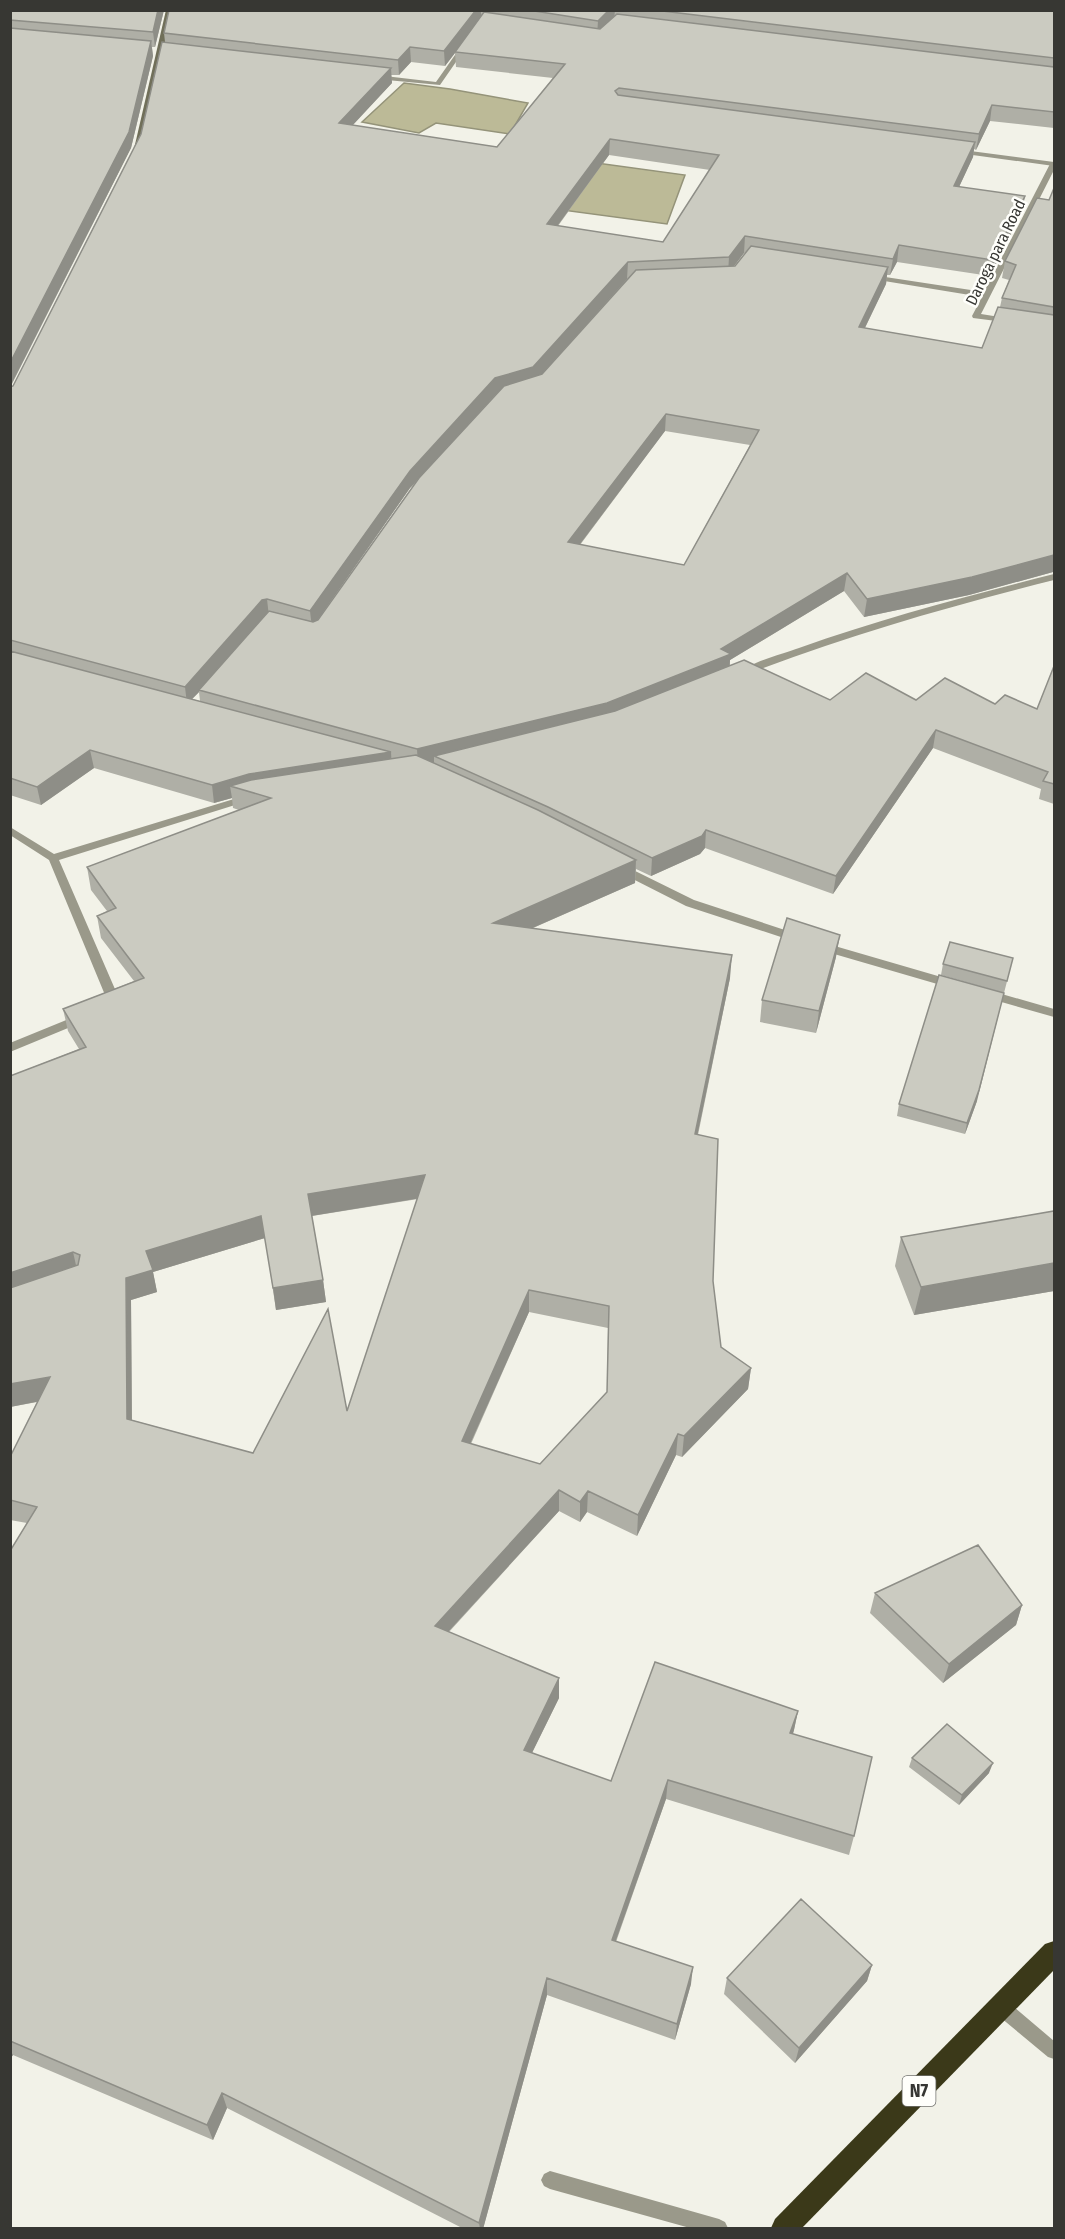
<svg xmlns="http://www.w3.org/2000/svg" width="1065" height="2239" font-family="'Fira Sans Condensed',sans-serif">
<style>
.water{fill:#bcba97;stroke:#949379;stroke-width:1.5}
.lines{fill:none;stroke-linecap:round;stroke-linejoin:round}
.lane{fill:#9a998a;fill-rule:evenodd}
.street{fill:#9a998a;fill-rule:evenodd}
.secondary{fill:#706f59;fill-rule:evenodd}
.highway{fill:#3b3919;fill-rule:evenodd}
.wall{fill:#afafa6;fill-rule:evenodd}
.shaded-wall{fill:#8e8e87}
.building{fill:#cbcbc1;stroke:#8e8e87;stroke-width:1.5;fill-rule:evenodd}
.labels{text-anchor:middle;stroke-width:5;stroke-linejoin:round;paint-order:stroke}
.far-street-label{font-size:16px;fill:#373733;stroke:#fffffb}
.shield{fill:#fffffb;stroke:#73736f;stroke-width:1.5}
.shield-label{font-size:18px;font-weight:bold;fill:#373733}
</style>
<rect width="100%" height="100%" fill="#f2f2e8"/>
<path class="water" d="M404 83 450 89 528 103 510 134 436 123 419 133 362 122Z
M582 161 685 175 667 224 540 207Z"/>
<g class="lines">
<path class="lane" d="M955 149 1054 162V166L958 153 954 151Z"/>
<path class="street" d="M464 44 467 46 440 85 376 79 373 77 376 75 436 82 462 45Z
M1051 162H1054V170L981 314 1012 319V323L973 318 972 316 982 297 872 279 868 277 872 275 984 292Z
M1054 574V580C951 606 848 635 748 674L745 675 740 672C753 661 783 654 799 648 883 618 968 596 1054 574Z
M247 795 252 798 251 800 59 860 121 1003 118 1007H110L49 860 10 835V827L54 854Z
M623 865 694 900 800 935 802 938 796 942 686 906 619 872 618 869Z
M821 942 955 981 957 984 951 988 817 949 815 946Z
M988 990 1054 1009V1017L984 997 982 994Z
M81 1014 85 1015 87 1018 85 1021 10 1052V1043Z
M1001 1999 1007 2001 1054 2041V2059L1048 2057 995 2013 993 2007 995 2001Z
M550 2171 719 2219 725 2222 728 2228H690L550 2189 544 2186 541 2180 544 2174Z"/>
<path class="secondary" d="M166 10H172L142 149 138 151 134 149Z"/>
<path class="highway" d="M1054 1941V1970L802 2228H771L775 2219 1045 1944Z"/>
</g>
<path class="wall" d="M10 10H164L155 47H152L153 56 131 148 11 386H13L141 134 165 42 164 33 169 10H1054V128L990 121 976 150 974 149 973 157 959 187 1022 212 990 276 897 262 890 275H887L886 284 865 328 982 348 1000 307 1002 298 1009 280 1002 278 1005 261 1049 200 1054 188V573L1053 572 969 595 864 617 844 591 730 660V666L830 700H916L995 704 1037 709 1054 666V804L1039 799 1041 789 933 748 833 894 705 848 700 854 651 876 636 869 635 883 533 928 730 978 698 1135 713 1281 721 1347 751 1368 748 1389 682 1457 676 1455 637 1536 587 1512 580 1522 559 1511 449 1632 559 1698 532 1753 611 1781 798 1711 793 1734 854 1836 849 1855 666 1799 616 1942 691 1984 675 2040 547 1995 483 2229H464L227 2108 213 2140 13 2055 10 2059V1551L27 1523 10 1520V1457L37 1402 10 1407V1076L79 1049 68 1031 63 1009 134 981 101 938 97 916 107 911 91 890 87 867 239 810 233 808 232 798 214 803 94 768 41 805 10 795ZM455 53 456 67 553 78 497 147 352 125 392 83 391 75H399L411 62 445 66ZM609 155 710 170 663 242 558 226ZM744 253H746L735 266H734ZM665 431 750 445 684 565 580 545ZM416 483 318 620 317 621 410 488ZM199 692 200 701 192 699ZM418 1199 347 1411 253 1453 132 1420 131 1300 157 1292 153 1272 265 1238 276 1310 326 1302 323 1280 312 1216ZM529 1312 608 1328 607 1392 540 1464 471 1444Z
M836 957 816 1033 760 1022 762 1000Z
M1013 958 1004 993 941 975 943 964Z
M977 1101 965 1134 897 1116 899 1104Z
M1054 1211V1291L914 1315 895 1266 901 1237Z
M875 1593 1022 1605 1016 1625 943 1683 870 1613Z
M912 1758 989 1773 959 1805 909 1767Z
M872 1965 867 1981 795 2063 724 1994 727 1978Z"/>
<path class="shaded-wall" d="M158 10H164L155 47 153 32Z
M476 10H481V19L445 66 444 51Z
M609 10H615L614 21 597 36 598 21Z
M151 41 153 56 131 148 10 387V363Z
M410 47 411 62 399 75 398 60Z
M391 68 392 83 340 139 339 123Z
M992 105 990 121 976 150 979 134Z
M610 139 609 155 547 240V224Z
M975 142 973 157 952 202 954 186Z
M1025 196 1022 212 990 276 992 260Z
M745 236 744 253 728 274 729 257Z
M899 245 897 262 890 275 893 259Z
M628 262 627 279 533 384 495 395 410 488 312 628 310 611 410 471 495 378Z
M888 267 886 284 857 344 859 327Z
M666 414 665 431 568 560V542Z
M1054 555 1053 572 969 595 864 617 867 599Z
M847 573 844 591 730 660 729 672 606 721 434 756V763L418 767 417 749 721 649Z
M267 599 269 617 199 690V692L187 704 185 687 262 600Z
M936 730 933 748 833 894 836 876Z
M90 750 94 768 41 805 37 787Z
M391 752 392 770 230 786 232 798 214 803 212 785 249 774Z
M706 830 705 848 700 854 651 876 652 858Z
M636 860 635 883 494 945 493 923Z
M840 935 836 957 816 1033 819 1011Z
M732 955 730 978 693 1156 695 1134Z
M1001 1005 977 1101 965 1134 967 1123Z
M425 1175 427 1197 311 1216 308 1194Z
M261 1216 265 1238 153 1272 157 1292 131 1300 132 1440 127 1419 126 1278 146 1251Z
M73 1252 78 1274 10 1297V1273Z
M1054 1263V1291L914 1315 921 1287Z
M323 1280 326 1302 276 1310 273 1288Z
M529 1290V1312L462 1462V1441Z
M751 1368 748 1389 682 1457 684 1436Z
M50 1377 56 1398 10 1407V1384Z
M678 1434 676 1455 637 1536 638 1515Z
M559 1490V1511L436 1645 435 1626Z
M588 1491 587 1512 580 1522V1502Z
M1022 1605 1016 1625 943 1683 949 1664Z
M559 1678V1698L524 1769V1750Z
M798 1711 794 1730 787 1752 790 1733Z
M993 1763 989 1773 959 1805 962 1795Z
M668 1780 666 1799 610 1957 612 1940Z
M872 1965 867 1981 795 2063 799 2048Z
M693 1967 691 1984 675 2040 677 2024Z
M547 1978V1995L483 2229H480L479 2223Z
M10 2050 13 2055 10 2059Z
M222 2093 227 2108 213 2140 207 2125Z"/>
<path class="building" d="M10 10H158L153 32 10 20Z
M169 10H476L444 51 410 47 398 60 164 33Z
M528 10H609L598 21Z
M654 10H1054V58Z
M484 12 600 29 617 14 1054 67V112L992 105 979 134 619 88 615 91 618 95 975 142 954 186 1025 196 992 260 899 245 893 259 745 236 729 257 628 262 533 367 495 378 410 471 310 611 267 599 262 600 185 687 10 640V387L13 386 141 134 162 42 391 68 339 123 497 147 565 64 455 52ZM610 139 719 155 663 242 547 224Z
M10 28 151 41 129 132 10 363Z
M1054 188V307L1002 298 1016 265 1005 261 1037 198 1049 200Z
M751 246 888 267 859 327 982 348 998 307 1054 315V555L972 577 867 599 847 573 721 649 731 654 607 703 417 749 199 690 269 611 313 622 318 620 419 478 504 386 542 374 636 270 735 266ZM666 414 759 430 684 565 568 542Z
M10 651 391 752 249 774 212 785 90 750 37 787 10 778Z
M744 660 830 700 866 673 916 700 945 678 995 704 1005 695 1037 709 1054 666V784L1043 781 1048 772 936 730 836 876 706 830 702 836 652 858 548 807 434 756 615 711Z
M416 755 538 810 636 860 493 923 732 955 695 1134 718 1139 713 1281 721 1347 751 1368 684 1436 678 1434 638 1515 588 1491 580 1502 559 1490 435 1626 559 1678 524 1750 611 1781 655 1662 798 1711 790 1733 872 1757 854 1836 668 1780 612 1940 693 1967 677 2024 547 1978 479 2223 222 2093 207 2125 10 2041V1551L37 1507 10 1500V1457L50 1377 10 1384V1288L78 1265 80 1255 73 1252 10 1273V1076L86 1047 63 1009 144 978 97 916 116 908 87 867 271 798 230 786 251 780ZM425 1175 347 1411 328 1309 253 1453 127 1419 126 1278 153 1270 146 1251 261 1216 273 1288 323 1280 308 1194ZM529 1290 609 1306 607 1392 540 1464 462 1441Z
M787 918 840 935 819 1011 762 1000Z
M950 942 1013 958 1007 981 943 964Z
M939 975 1004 993 979 1090 967 1123 899 1104Z
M1054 1211V1263L921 1287 901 1237Z
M978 1545 1022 1605 949 1664 875 1593Z
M947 1724 993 1763 962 1795 912 1758Z
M801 1899 872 1965 799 2048 727 1978Z"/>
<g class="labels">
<g class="far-street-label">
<text transform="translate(995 252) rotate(-64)" y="6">Daroga para Road</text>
</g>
<rect class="shield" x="902.5" y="2076" width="33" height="30" rx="4.5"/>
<g class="shield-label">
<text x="919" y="2097">N7</text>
</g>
</g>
<rect width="1065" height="2239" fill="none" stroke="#373733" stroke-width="24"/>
</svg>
